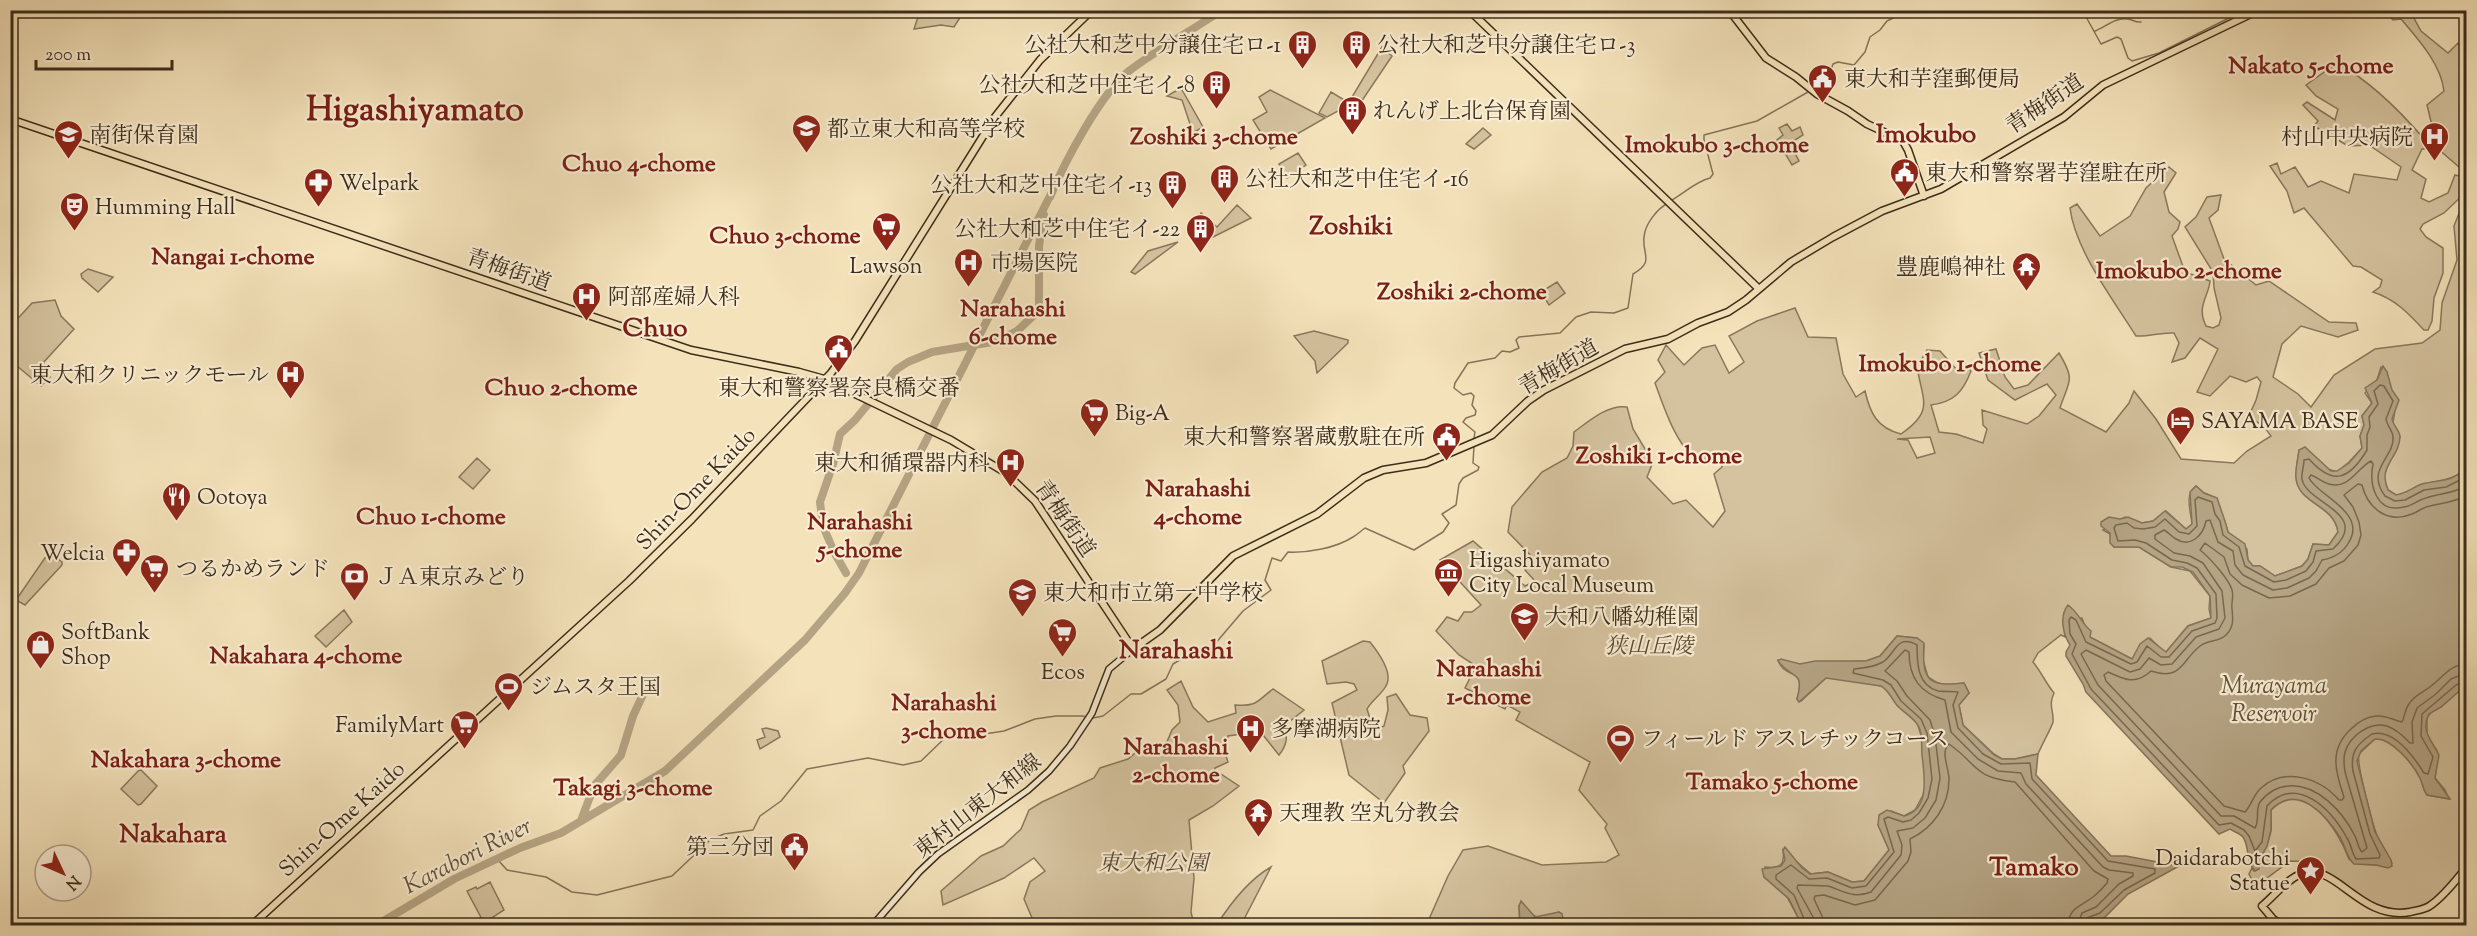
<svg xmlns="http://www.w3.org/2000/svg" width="2477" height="936" font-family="'Sorts Mill Goudy','Noto Serif JP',serif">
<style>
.green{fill:#d5c39f;stroke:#88785d;stroke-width:1.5;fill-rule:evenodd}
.water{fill:#b5a484;stroke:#85745a;stroke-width:1.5}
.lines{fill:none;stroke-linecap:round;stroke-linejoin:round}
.shore{stroke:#786850;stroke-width:1.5}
.stream{stroke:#85745a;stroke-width:1.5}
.river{stroke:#b5a484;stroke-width:8}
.secondary-casing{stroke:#3c2d1b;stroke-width:8}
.primary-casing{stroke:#3c2d1b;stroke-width:9}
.secondary{stroke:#f8ecd2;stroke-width:5}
.primary{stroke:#f4e2ba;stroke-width:6}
.labels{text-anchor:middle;stroke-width:4.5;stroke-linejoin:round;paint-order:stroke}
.poi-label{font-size:22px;fill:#3c2d1b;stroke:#f8ecd2;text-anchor:start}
.street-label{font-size:22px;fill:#3c2d1b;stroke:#f8ecd2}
.park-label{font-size:22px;font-style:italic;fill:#5b4b35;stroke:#f8ecd2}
.neighbourhood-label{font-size:24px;font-weight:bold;fill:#7a1f14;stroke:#f8ecd2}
.water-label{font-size:24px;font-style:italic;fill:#60513a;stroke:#f8ecd2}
.quarter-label{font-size:26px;font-weight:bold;fill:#7a1f14;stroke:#f8ecd2}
.town-label{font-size:34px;font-weight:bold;fill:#7a1f14;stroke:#f8ecd2}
</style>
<rect width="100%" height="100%" fill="#f4e2ba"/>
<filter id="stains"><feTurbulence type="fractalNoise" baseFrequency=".00333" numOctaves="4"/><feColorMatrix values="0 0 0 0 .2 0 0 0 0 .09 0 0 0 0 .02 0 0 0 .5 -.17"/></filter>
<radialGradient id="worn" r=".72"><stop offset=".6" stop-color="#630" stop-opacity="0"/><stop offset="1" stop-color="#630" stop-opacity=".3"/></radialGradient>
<path class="green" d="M920 11 930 14 931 11H959L963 13 954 27 941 25 914 29Z
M2384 11H2410L2421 31 2448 53 2458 43 2466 53V173L2437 148 2422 149 2412 170 2426 179 2421 198 2429 202 2448 193 2455 175 2463 177 2466 182V192L2444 213 2423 224 2420 229 2426 237 2443 248V273L2434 298 2432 321 2428 330H2424C2408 313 2395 299 2373 292L2380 287 2382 280 2361 267 2353 266 2304 208 2294 213 2287 191 2270 166 2277 163 2281 174 2295 167 2308 187 2321 181 2349 193 2354 174 2397 180 2401 167 2369 145 2348 146 2314 126 2318 121 2303 105 2307 102 2335 120 2338 109 2316 96 2306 85 2337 63C2370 81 2401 112 2425 140L2434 134 2427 105 2444 91C2441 64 2418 39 2401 19L2393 20Z
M1382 47 1392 56 1351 117 1343 112Z
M1181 88 1203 127 1193 133 1182 100 1167 96Z
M1270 90 1325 118 1271 149 1253 120 1267 112 1259 97Z
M1331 92 1346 101 1340 110 1327 117 1319 113Z
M1787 124 1792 131 1800 127 1803 135 1790 143 1799 161 1792 165 1777 140 1783 135 1779 128Z
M1483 128 1491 135 1474 149 1466 144Z
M1298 153 1306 165 1287 178 1279 164Z
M2169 167 2176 173 2164 192 2169 212 2180 222 2178 229 2172 236 2185 272 2210 281C2209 296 2196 306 2206 326L2213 328 2219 325 2221 318 2214 288 2213 272 2185 227 2196 217 2207 197 2221 195 2218 210 2209 218 2224 259 2256 285 2269 281 2329 322 2356 323 2358 330 2338 337 2301 326 2282 344 2273 377 2298 394 2311 407 2334 375 2375 349 2422 343 2440 330 2442 303 2457 260 2454 226 2462 206 2466 203V468C2454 480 2442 480 2427 484 2416 487 2407 493 2396 495L2388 490 2384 478 2386 470 2397 447 2400 437 2393 423 2395 410 2387 372 2381 367 2377 380 2365 393 2372 403 2362 416 2364 425 2360 436 2362 448 2349 462 2337 472 2328 469 2312 454 2299 450C2298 460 2294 474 2297 483 2304 505 2334 506 2338 532L2329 545 2313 544 2308 559 2302 566 2275 576 2260 566H2253L2248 560 2247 549 2228 532C2225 519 2220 511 2217 498L2204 493 2196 486C2184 494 2191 512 2192 524L2186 529 2166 511 2153 521 2142 523 2125 517 2103 530 2110 534 2111 543 2114 547H2139L2171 567 2190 571 2210 596 2209 609 2211 618 2188 626 2166 652H2164L2150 638 2132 659 2089 637 2082 618 2063 620 2065 637 2061 635 2038 653 2033 662C2042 673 2045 682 2054 693 2048 706 2054 710 2053 722 2052 727 2041 746 2038 754L2015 759H2002L1994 754 1963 725 1959 705 1969 693 1964 683 1942 686 1928 677 1923 660 1924 645 1917 638 1897 636 1880 656 1866 661 1797 664 1778 660C1785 681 1807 665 1797 699L1801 701 1826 678H1839L1881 686 1887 690 1897 705 1917 723 1922 738 1926 783 1923 795 1915 810 1904 816 1891 811 1878 825 1889 850 1864 881 1852 882 1828 872 1811 874 1783 850C1785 865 1780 869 1765 867L1764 877 1787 897 1802 925H1559L1563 919 1562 914 1559 912 1538 918 1519 906 1520 925 1426 926 1448 876 1463 850 1488 846 1542 865 1606 862 1619 855 1605 828 1607 824 1579 790 1590 762 1516 720 1520 712 1507 705 1505 709 1465 688 1476 666 1459 655 1436 631 1447 617 1458 621 1464 612H1472L1481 605 1440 560 1473 541 1525 586 1535 581 1525 570 1534 559 1508 532 1512 507 1542 472 1567 458 1573 446 1574 432C1589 421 1608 404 1627 407L1633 429 1653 462 1647 477 1673 504 1686 500 1713 527 1725 511 1714 474 1722 467 1721 459 1695 460C1674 439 1665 410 1655 383L1665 372 1658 360 1666 345 1684 365 1702 348 1715 345 1729 373 1744 362 1729 336 1757 321 1795 308 1808 337 1836 338 1843 374 1856 397 1865 391C1870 413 1877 428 1901 434 1934 411 1923 402 1917 367L1927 350 1940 351 1957 370 1965 363 1971 371C1963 392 1954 402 1931 405L1939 432 1956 434 1983 443 1987 429 1983 425 1982 410 2027 424 2039 416 2056 395 2047 384 2015 400 1988 380 1979 353 1996 349 2005 377 2014 389 2028 385 2059 353C2076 381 2069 380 2060 408L2106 432 2129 403 2134 391 2156 419 2181 459 2234 463 2247 451 2271 436 2263 425 2248 418 2256 400 2261 382 2257 377 2246 382 2230 376 2210 396 2197 392 2218 349 2200 338 2185 358 2172 362 2179 343 2174 333C2160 332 2149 337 2136 336 2113 299 2075 250 2070 208L2077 204 2100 236 2130 216 2146 188ZM1930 437 1935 453 1917 458 1908 440 1897 439Z
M1237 205 1251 218 1207 240 1195 243 1190 237 1201 213 1217 227Z
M1178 242 1135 274 1131 272 1148 251Z
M88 269 113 277 98 292 82 278 81 274Z
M1557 282 1565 293 1549 305 1541 292Z
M55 300 61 316 74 329 43 363 49 369 46 373 50 377 41 386 11 361V326L32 303Z
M1314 331 1348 340V343L1317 373 1315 361 1294 336Z
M477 458 490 470 473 489 459 477Z
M49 552 62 562V565L25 605 16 600Z
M344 610 352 622 326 647 315 636Z
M1363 641 1370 642C1378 652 1394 673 1386 686 1381 695 1372 700 1367 709L1374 731 1384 726 1388 710 1387 697 1396 694 1410 715 1427 718 1429 731 1403 766 1405 773 1384 803 1349 775 1332 703 1357 690 1354 684 1346 682 1327 684 1322 661Z
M1181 681 1193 707 1208 722 1236 713 1235 705C1257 707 1257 701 1273 689L1304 710 1284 726C1288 737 1287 745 1279 755L1263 735 1242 734 1228 736 1225 753 1228 762 1215 768V770L1239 786 1213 806 1189 820 1194 878 1191 912 1194 925H1035L1024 899 1030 882 1045 871 1034 858 1004 878 943 905 941 891 981 856 1003 846 1021 829 1029 810 1042 802 1094 778 1100 768 1128 759 1142 747 1151 753 1163 751 1172 730 1180 722 1178 705 1167 690Z
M2466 685V868L2440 898 2423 909 2387 912 2325 874 2324 869 2314 862 2290 861 2263 881 2252 880 2249 874 2252 868 2254 871 2260 866C2261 853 2269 843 2271 831 2272 824 2270 817 2271 810 2304 776 2339 831 2349 859 2363 868 2371 862 2386 867L2392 863C2388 855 2381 847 2378 838 2373 827 2356 763 2359 754L2375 739C2391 737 2413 764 2420 778 2423 784 2423 790 2427 795L2449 799 2445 790 2435 778 2437 751 2427 735V718L2431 712 2441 707Z
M766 728 778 731 780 737 760 749 757 740 765 737 762 729Z
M140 769 157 786 141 804 138 805 121 789Z
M1271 867 1241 925 1216 926C1230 904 1248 880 1271 867Z
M490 882 504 910 484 923 467 891 476 887 477 889Z"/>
<path class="water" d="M2383 366 2387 372 2392 390 2399 400 2392 419C2393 425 2399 430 2400 436 2400 458 2377 465 2388 490L2396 495C2406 494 2413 487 2422 484 2440 479 2451 483 2466 468V685L2441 707 2429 714C2420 730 2432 741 2439 755L2435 778 2450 799 2427 795C2423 790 2423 784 2420 778 2413 764 2391 737 2375 739L2361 751 2357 761 2375 832 2391 860 2392 866 2388 868 2376 865 2354 864C2346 857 2346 848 2341 839 2327 816 2298 782 2271 810V830L2267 846 2261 857 2259 869 2255 871C2245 860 2250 847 2243 837 2240 833 2234 832 2230 829L2219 834 2086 692 2083 684 2066 656V652L2070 645C2063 634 2059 616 2068 605 2079 613 2081 623 2091 631L2090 637 2132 659 2140 644 2148 638 2166 652 2188 626 2211 618 2210 596 2193 572 2182 567H2171L2139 547H2114L2110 543V533L2101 526V522L2109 517 2120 519 2128 517 2142 523 2153 521 2165 511 2186 529 2192 524 2190 492 2196 486 2204 493 2217 498C2221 510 2225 520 2228 532L2245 544 2248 560 2253 566H2260L2275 576 2302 566 2308 559 2313 544 2329 545 2338 532C2334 504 2298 504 2296 478 2295 470 2298 459 2299 450L2305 447 2331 471H2337L2349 463 2362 448 2360 436 2364 425 2362 416 2372 403 2365 388 2377 380Z
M1897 636 1917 638 1924 643C1922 680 1927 687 1964 683L1969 693 1959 705 1963 725 1994 755 2002 759H2015L2038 754 2036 775 2111 856H2126L2179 866 2128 894 2103 919 2083 925H1802L1789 899 1764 877 1762 869 1781 866 1785 860 1783 850 1785 847 1802 868 1810 874 1828 872 1852 882 1864 881 1889 850 1878 825 1879 815 1887 810 1904 816C1931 809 1924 775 1922 755 1921 745 1923 737 1919 727 1914 717 1902 712 1896 704 1891 697 1888 690 1881 686L1826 678 1799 702 1797 699C1805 669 1792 680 1778 661L1781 659 1800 664 1815 661H1866L1880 656Z
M1521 901 1535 917 1559 912 1562 914 1563 919 1559 925H1520L1519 906Z"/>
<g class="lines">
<path class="shore" d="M2466 477 2446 487 2424 490 2405 500 2395 501 2385 496C2365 469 2395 457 2393 437 2393 431 2387 426 2386 419L2393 401 2384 386 2380 385 2374 391 2378 404 2369 417 2370 427 2367 435V450C2349 480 2333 486 2309 459L2304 460C2304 466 2301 474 2302 479 2306 504 2372 513 2333 549L2316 551 2313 562 2306 571 2286 580 2274 582 2245 566 2239 547 2223 535 2220 521 2215 514 2212 502 2198 497 2195 500 2197 526 2189 534 2179 532 2165 519 2155 527 2143 529 2134 528 2127 523 2116 525 2114 528 2118 541 2135 540 2146 543 2172 560 2187 563 2197 568 2216 594 2217 618 2215 623 2192 631 2169 657H2161L2147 646 2137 662 2131 664 2086 642 2076 620 2071 617 2069 620 2070 634 2076 644 2072 654 2091 689 2219 825 2231 823 2244 830 2249 836 2255 851 2262 842 2267 806C2297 774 2331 809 2347 838 2351 844 2352 853 2356 859L2379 858 2380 855 2370 834 2353 771C2350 752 2357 744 2372 734 2394 728 2414 757 2424 773L2428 774 2433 757 2421 736 2422 714 2456 685 2466 681
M2466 486C2452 494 2441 493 2426 498 2418 500 2412 506 2404 507 2376 514 2369 485 2373 464L2371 461C2357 468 2349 490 2329 484 2322 482 2317 477 2311 475L2309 478C2318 496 2367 512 2349 542 2343 553 2334 558 2322 560L2316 571 2309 578 2287 588 2273 590 2243 575 2235 565 2233 551 2218 542 2210 520 2206 521C2203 536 2190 548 2176 539 2171 536 2168 532 2164 530L2155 535V539L2174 553 2190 556 2203 563 2222 591 2225 618 2219 629 2196 637 2172 664 2161 665 2149 658 2140 669 2130 672 2086 650 2081 654 2098 685 2221 816H2234L2255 828C2260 820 2255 810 2260 802 2267 793 2277 787 2288 786 2317 783 2343 812 2355 836 2358 842 2358 848 2362 852L2367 848 2345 772C2344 765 2343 759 2345 752 2350 736 2370 721 2387 726 2396 729 2403 736 2410 743H2413L2412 722 2417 708 2436 694 2451 679 2466 673
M2466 496C2454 502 2443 503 2430 506 2423 507 2418 512 2412 514 2388 524 2368 509 2362 485L2358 484 2344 495 2353 507 2359 522 2361 535 2358 545 2344 561 2329 568 2316 584 2290 596 2269 598 2242 585 2230 574 2224 557 2205 543 2200 550C2209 557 2229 579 2232 590 2234 597 2231 603 2232 609 2233 619 2234 627 2226 635 2219 642 2208 640 2200 646 2181 661 2182 681 2151 671 2136 685 2125 680 2108 672L2104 675 2106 681 2224 806 2245 812C2251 806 2253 796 2260 789 2284 766 2320 778 2339 800H2342L2344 797C2335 771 2329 749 2351 729 2358 722 2366 717 2376 716 2386 715 2393 720 2402 722 2405 716 2405 709 2409 704 2414 695 2423 693 2431 686 2443 677 2450 665 2466 664
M1807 926 1794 895 1776 879V875L1791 865 1809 879 1827 878 1852 888 1866 886 1894 852 1884 819 1888 817 1903 822 1911 820 1919 813 1928 798 1932 779 1927 733 1921 719 1901 701 1891 685 1883 680 1853 673 1854 669C1864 668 1874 667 1883 662 1897 652 1896 634 1917 645 1917 663 1917 685 1938 691 1945 692 1952 691 1958 692L1953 705 1958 728 1983 754 2001 764 2030 763 2032 779 2108 861 2155 869V873L2124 890 2100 913 2087 918 2085 926
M1814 926 1813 917 1797 888 1798 885C1802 885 1825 886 1828 886 1844 891 1853 899 1871 892L1901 855 1902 845 1897 831 1913 828 1925 818 1936 800 1940 778 1935 736 1930 720 1907 696 1897 681 1885 671 1905 650 1909 652C1909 678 1920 693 1945 700L1951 732 1978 759 1998 771 2021 773 2026 784 2103 867 2109 870 2133 873V876L2119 884 2096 907 2082 913 2077 926
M1823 926 1822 916 1814 899 1815 896 1824 895 1855 905 1875 900 1908 861 1911 852 1910 839C1933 828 1949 806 1949 779 1949 768 1940 752 1949 744 1979 765 1972 777 2015 782L2094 871 2108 879 2107 883C2103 888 2098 893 2093 897 2080 907 2069 907 2068 926"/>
<path class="stream" d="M1960 10 1963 12 1966 10
M1984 10C2007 20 2029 15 2053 10
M2071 10 2085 15 2101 44 2117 37 2121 39 2128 58 2132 61 2159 53 2231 17 2238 10
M2095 31C2105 27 2116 17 2127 19 2134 19 2134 23 2141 22
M1816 90 1825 86 1833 64 1838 62 1854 65 1865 52 1870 37 1880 30 1887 21 1910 10
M1672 200C1686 192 1695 182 1710 178L1713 174 1704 140V135L1757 121 1808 92
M1474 438 1475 432 1463 422 1466 418 1475 415 1476 411 1472 405 1474 396 1471 393 1463 395 1454 388 1455 383 1468 363 1495 358 1502 351 1510 352 1519 348 1516 340 1519 337 1560 333 1576 317 1591 312 1614 313 1628 308 1633 274C1655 261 1642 256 1644 237 1645 224 1657 209 1668 203
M498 860 507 870 546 877 572 892 597 895 672 876 710 840 724 834 753 830 760 816 781 801 807 769 868 758 903 765 921 761 946 737 958 738 1004 731 1035 719 1056 716H1082L1093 718 1103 716 1131 694H1141L1166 679 1173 664 1200 648 1214 645 1243 611 1271 590 1265 580 1272 558 1281 561 1288 552C1308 553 1336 548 1353 537 1358 534 1361 531 1365 528L1414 550 1443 532 1449 523 1442 514 1456 505 1459 484 1463 478 1478 470 1479 467 1473 463 1474 446"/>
<path class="river" d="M1050 197C1064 163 1101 93 1129 71 1158 49 1191 31 1222 10
M846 573 834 552 823 526 820 502 833 464 840 434 855 420 897 369 908 362 932 352 992 342 1005 337 1017 331 1034 315 1039 305V246L1044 215
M582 818 594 786 621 755 633 716 647 686
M375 926 454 879 520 848 561 833 665 771 805 640 845 593 859 573 1051 194"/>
<defs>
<path id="secondary" d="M872 926 919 872 938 854 1028 790 1049 771 1070 746 1092 713 1109 669 1133 649"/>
<path id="primary" d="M1469 10 1759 289
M1729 10 1766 58 1796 77 1817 94 1848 111 1867 124 1903 141 1908 150 1924 196
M10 119 691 350 799 372 824 379 951 440 1006 473 1035 501 1133 649 1160 630 1233 556 1317 514 1364 478 1383 470 1426 463 1492 435 1528 401 1544 390 1625 349 1668 339 1698 323 1728 312 1746 300 1791 262 1833 237 1882 211 1941 189 2064 117 2103 85 2259 10
M251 926 629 581 692 519 831 373 855 341 995 117 1040 60 1092 10
M2284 926 2273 919 2262 906C2274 896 2287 879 2301 874 2336 861 2359 921 2410 912 2417 910 2425 910 2431 905 2445 895 2456 880 2466 868"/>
</defs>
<use href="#secondary" class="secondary-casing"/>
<use href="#primary" class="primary-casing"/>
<use href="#secondary" class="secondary"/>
<use href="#primary" class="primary"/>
</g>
<defs>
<symbol id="building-pin" viewBox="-11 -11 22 30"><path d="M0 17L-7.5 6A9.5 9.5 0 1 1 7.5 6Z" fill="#8f2418" stroke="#f8ecd2"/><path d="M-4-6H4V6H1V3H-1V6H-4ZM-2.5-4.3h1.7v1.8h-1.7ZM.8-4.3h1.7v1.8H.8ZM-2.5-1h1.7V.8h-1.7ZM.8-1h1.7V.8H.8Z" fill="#fff"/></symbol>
<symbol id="civic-pin" viewBox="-11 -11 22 30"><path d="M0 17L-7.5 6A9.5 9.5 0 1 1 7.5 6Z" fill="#8f2418" stroke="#f8ecd2"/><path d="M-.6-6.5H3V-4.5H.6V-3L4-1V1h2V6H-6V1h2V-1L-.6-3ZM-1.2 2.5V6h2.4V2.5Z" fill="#fff"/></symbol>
<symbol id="school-pin" viewBox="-11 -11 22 30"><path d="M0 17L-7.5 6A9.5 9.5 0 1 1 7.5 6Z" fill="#8f2418" stroke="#f8ecd2"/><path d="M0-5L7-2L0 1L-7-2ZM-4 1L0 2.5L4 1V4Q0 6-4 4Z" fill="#fff"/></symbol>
<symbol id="hospital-pin" viewBox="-11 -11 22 30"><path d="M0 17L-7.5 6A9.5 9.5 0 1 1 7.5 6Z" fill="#8f2418" stroke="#f8ecd2"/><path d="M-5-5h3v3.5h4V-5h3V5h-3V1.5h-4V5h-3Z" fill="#fff"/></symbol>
<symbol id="pharmacy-pin" viewBox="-11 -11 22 30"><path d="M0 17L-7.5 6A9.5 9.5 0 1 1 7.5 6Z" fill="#8f2418" stroke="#f8ecd2"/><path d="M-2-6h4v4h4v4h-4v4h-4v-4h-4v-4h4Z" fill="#fff"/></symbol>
<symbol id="theatre-pin" viewBox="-11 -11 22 30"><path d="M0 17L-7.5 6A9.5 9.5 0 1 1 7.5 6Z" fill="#8f2418" stroke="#f8ecd2"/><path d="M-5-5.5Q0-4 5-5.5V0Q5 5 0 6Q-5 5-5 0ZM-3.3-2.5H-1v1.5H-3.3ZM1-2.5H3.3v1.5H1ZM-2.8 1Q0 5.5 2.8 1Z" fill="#fff"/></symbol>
<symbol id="supermarket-pin" viewBox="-11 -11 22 30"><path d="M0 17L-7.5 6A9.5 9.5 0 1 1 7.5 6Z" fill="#8f2418" stroke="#f8ecd2"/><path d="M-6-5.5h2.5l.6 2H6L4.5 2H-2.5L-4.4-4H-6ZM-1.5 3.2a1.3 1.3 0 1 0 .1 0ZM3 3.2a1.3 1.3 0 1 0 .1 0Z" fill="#fff"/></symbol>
<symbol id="temple-pin" viewBox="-11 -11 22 30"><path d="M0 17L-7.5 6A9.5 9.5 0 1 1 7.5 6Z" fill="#8f2418" stroke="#f8ecd2"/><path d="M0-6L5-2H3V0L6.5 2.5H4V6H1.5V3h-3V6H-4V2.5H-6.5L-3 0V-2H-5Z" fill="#fff"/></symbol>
<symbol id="hotel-pin" viewBox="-11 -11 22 30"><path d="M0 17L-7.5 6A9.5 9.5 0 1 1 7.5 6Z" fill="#8f2418" stroke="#f8ecd2"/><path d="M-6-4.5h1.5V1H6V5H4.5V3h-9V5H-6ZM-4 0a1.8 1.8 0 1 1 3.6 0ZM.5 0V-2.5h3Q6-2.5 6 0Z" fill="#fff"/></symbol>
<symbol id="restaurant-pin" viewBox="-11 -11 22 30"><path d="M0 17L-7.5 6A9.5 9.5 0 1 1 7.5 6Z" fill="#8f2418" stroke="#f8ecd2"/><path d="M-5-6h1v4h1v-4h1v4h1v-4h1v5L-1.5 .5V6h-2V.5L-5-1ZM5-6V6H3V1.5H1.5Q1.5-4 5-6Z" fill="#fff"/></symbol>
<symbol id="museum-pin" viewBox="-11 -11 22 30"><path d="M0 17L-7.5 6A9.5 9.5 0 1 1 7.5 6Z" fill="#8f2418" stroke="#f8ecd2"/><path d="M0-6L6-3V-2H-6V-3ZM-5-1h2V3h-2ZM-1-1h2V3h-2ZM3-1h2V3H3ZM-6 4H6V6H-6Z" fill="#fff"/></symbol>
<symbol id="bank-pin" viewBox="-11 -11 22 30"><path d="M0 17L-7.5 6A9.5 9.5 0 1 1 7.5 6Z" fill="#8f2418" stroke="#f8ecd2"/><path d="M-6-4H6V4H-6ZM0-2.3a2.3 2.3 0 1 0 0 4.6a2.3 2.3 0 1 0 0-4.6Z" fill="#fff"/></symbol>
<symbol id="shop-pin" viewBox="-11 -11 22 30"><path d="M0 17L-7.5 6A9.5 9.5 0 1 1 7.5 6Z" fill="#8f2418" stroke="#f8ecd2"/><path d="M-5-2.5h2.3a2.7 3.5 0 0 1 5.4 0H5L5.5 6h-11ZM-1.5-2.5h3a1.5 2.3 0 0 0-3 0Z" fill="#fff"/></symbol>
<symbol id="stadium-pin" viewBox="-11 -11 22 30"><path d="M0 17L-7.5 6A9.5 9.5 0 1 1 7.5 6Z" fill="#8f2418" stroke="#f8ecd2"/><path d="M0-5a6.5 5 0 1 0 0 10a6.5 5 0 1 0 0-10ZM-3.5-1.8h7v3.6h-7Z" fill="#fff"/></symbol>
<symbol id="sight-pin" viewBox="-11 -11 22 30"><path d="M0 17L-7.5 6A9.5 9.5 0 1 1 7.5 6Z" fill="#8f2418" stroke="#f8ecd2"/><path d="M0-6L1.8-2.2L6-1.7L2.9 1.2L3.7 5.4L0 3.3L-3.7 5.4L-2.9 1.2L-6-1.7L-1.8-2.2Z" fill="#fff"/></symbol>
</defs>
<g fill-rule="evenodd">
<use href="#building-pin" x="1286" y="28" width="33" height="45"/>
<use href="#building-pin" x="1340" y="28" width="33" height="45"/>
<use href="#civic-pin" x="1806" y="62" width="33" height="45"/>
<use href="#building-pin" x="1200" y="68" width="33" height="45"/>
<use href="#building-pin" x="1336" y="94" width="33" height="45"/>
<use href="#school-pin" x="790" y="112" width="33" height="45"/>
<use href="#school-pin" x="52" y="118" width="33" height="45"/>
<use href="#hospital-pin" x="2418" y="120" width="33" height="45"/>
<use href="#civic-pin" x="1888" y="156" width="33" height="45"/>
<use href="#building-pin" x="1208" y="162" width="33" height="45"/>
<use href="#pharmacy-pin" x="302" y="166" width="33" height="45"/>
<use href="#building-pin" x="1156" y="168" width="33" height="45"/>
<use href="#theatre-pin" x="58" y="190" width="33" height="45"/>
<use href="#supermarket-pin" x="870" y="210" width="33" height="45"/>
<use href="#building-pin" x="1184" y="212" width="33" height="45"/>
<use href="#hospital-pin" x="952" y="246" width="33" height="45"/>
<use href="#temple-pin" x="2010" y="250" width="33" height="45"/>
<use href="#hospital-pin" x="570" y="280" width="33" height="45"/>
<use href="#civic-pin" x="822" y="332" width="33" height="45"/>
<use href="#hospital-pin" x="274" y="358" width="33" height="45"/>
<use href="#supermarket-pin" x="1078" y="396" width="33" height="45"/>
<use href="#hotel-pin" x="2164" y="404" width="33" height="45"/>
<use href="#civic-pin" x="1430" y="420" width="33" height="45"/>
<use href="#hospital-pin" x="994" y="446" width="33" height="45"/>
<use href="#restaurant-pin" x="160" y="480" width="33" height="45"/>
<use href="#pharmacy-pin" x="110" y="536" width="33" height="45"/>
<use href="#supermarket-pin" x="138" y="552" width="33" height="45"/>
<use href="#museum-pin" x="1432" y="556" width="33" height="45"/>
<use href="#bank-pin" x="338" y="560" width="33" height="45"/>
<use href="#school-pin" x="1006" y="576" width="33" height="45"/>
<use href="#school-pin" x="1508" y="600" width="33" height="45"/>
<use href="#supermarket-pin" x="1046" y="616" width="33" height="45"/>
<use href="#shop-pin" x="24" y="628" width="33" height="45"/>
<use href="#stadium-pin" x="492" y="670" width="33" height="45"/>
<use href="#supermarket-pin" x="448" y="708" width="33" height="45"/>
<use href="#hospital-pin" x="1234" y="712" width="33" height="45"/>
<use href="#stadium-pin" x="1604" y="722" width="33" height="45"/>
<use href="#temple-pin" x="1242" y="796" width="33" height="45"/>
<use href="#civic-pin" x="778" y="830" width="33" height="45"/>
<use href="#sight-pin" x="2294" y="854" width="33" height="45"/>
</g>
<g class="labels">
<g class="poi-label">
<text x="1281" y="52" text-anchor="end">公社大和芝中分譲住宅ロ-1</text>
<text x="1377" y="52">公社大和芝中分譲住宅ロ-3</text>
<text x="1844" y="86">東大和芋窪郵便局</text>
<text x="1195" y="92" text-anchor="end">公社大和芝中住宅イ-8</text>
<text x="1373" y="118">れんげ上北台保育園</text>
<text x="827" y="136">都立東大和高等学校</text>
<text x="89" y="142">南街保育園</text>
<text x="2413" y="144" text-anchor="end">村山中央病院</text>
<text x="1925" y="180">東大和警察署芋窪駐在所</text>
<text x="1245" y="186">公社大和芝中住宅イ-16</text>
<text x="339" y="190">Welpark</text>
<text x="1152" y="192" text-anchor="end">公社大和芝中住宅イ-13</text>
<text x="95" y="214">Humming Hall</text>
<text x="1180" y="236" text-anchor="end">公社大和芝中住宅イ-22</text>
<text x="990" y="270">市場医院</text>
<text x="886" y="273" text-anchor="middle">Lawson</text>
<text x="2006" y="274" text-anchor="end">豊鹿嶋神社</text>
<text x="608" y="304">阿部産婦人科</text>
<text x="269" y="382" text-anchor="end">東大和クリニックモール</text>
<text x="839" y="395" text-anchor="middle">東大和警察署奈良橋交番</text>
<text x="1115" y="420">Big-A</text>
<text x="2201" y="428">SAYAMA BASE</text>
<text x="1425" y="444" text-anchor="end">東大和警察署蔵敷駐在所</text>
<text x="990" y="470" text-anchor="end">東大和循環器内科</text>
<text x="197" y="504">Ootoya</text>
<text x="105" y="560" text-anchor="end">Welcia</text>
<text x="1469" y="567">Higashiyamato<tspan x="1469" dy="25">City Local Museum</tspan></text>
<text x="176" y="576">つるかめランド</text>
<text x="375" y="584">ＪＡ東京みどり</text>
<text x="1043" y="600">東大和市立第一中学校</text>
<text x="1545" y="624">大和八幡幼稚園</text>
<text x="61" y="639">SoftBank<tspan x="61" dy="25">Shop</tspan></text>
<text x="1063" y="679" text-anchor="middle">Ecos</text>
<text x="530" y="694">ジムスタ王国</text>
<text x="444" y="732" text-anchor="end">FamilyMart</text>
<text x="1271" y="736">多摩湖病院</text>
<text x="1641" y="746">フィールド アスレチックコース</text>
<text x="1279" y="820">天理教 空丸分教会</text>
<text x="774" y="854" text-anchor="end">第三分団</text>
<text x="2290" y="865" text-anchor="end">Daidarabotchi<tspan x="2290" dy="25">Statue</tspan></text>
</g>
<g class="street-label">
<text transform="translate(2044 103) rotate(-34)" y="8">青梅街道</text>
<text transform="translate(509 269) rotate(19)" y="8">青梅街道</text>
<text transform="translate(1558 366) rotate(-30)" y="8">青梅街道</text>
<text transform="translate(695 488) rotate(-46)" y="8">Shin-Ome Kaido</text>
<text transform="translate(1066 518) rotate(55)" y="8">青梅街道</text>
<text transform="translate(977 805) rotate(-38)" y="8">東村山東大和線</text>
<text transform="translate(341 818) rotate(-42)" y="8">Shin-Ome Kaido</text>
</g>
<g class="park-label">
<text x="1649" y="653">狭山丘陵</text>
<text x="1153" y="870">東大和公園</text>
</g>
<g class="neighbourhood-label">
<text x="2311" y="73">Nakato 5-chome</text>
<text x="1214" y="144">Zoshiki 3-chome</text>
<text x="1717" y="152">Imokubo 3-chome</text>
<text x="639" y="171">Chuo 4-chome</text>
<text x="785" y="243">Chuo 3-chome</text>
<text x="233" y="264">Nangai 1-chome</text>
<text x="2189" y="278">Imokubo 2-chome</text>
<text x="1462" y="299">Zoshiki 2-chome</text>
<text x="1013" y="316">Narahashi<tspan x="1013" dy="28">6-chome</tspan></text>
<text x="1950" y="371">Imokubo 1-chome</text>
<text x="561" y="395">Chuo 2-chome</text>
<text x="1659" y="463">Zoshiki 1-chome</text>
<text x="1198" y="496">Narahashi<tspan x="1198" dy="28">4-chome</tspan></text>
<text x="431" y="524">Chuo 1-chome</text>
<text x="860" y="529">Narahashi<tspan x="860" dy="28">5-chome</tspan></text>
<text x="306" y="663">Nakahara 4-chome</text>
<text x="1489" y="676">Narahashi<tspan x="1489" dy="28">1-chome</tspan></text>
<text x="944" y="710">Narahashi<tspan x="944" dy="28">3-chome</tspan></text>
<text x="1176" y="754">Narahashi<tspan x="1176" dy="28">2-chome</tspan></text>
<text x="186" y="767">Nakahara 3-chome</text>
<text x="1772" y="789">Tamako 5-chome</text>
<text x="633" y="795">Takagi 3-chome</text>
</g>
<g class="water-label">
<text x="2274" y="693">Murayama<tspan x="2274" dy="28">Reservoir</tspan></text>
<text transform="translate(467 855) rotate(-27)" y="8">Karabori River</text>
</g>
<g class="quarter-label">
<text x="1926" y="142">Imokubo</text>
<text x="1351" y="234">Zoshiki</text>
<text x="655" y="336">Chuo</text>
<text x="1176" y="658">Narahashi</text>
<text x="173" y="842">Nakahara</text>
<text x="2034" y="875">Tamako</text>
</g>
<g class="town-label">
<text x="415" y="120">Higashiyamato</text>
</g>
</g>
<rect width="2477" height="936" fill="none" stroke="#f4e2ba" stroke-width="36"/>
<rect x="12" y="12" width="2453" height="912" fill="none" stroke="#3c2d1b" stroke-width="3"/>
<rect x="18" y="18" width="2441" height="900" fill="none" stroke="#3c2d1b" stroke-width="1.5"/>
<g transform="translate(63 873) rotate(134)"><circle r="28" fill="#f8ecd2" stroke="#ada089" stroke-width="1.5"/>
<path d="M0-4.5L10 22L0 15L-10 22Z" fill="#8f2418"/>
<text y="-9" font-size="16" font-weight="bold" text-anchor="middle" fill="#3c2d1b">N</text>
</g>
<path d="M36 60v9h136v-9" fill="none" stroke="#3c2d1b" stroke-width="3"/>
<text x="45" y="60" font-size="18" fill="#3c2d1b" stroke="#f8ecd2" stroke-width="4.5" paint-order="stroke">200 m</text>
<rect width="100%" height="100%" filter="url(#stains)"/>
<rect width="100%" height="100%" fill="url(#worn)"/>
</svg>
